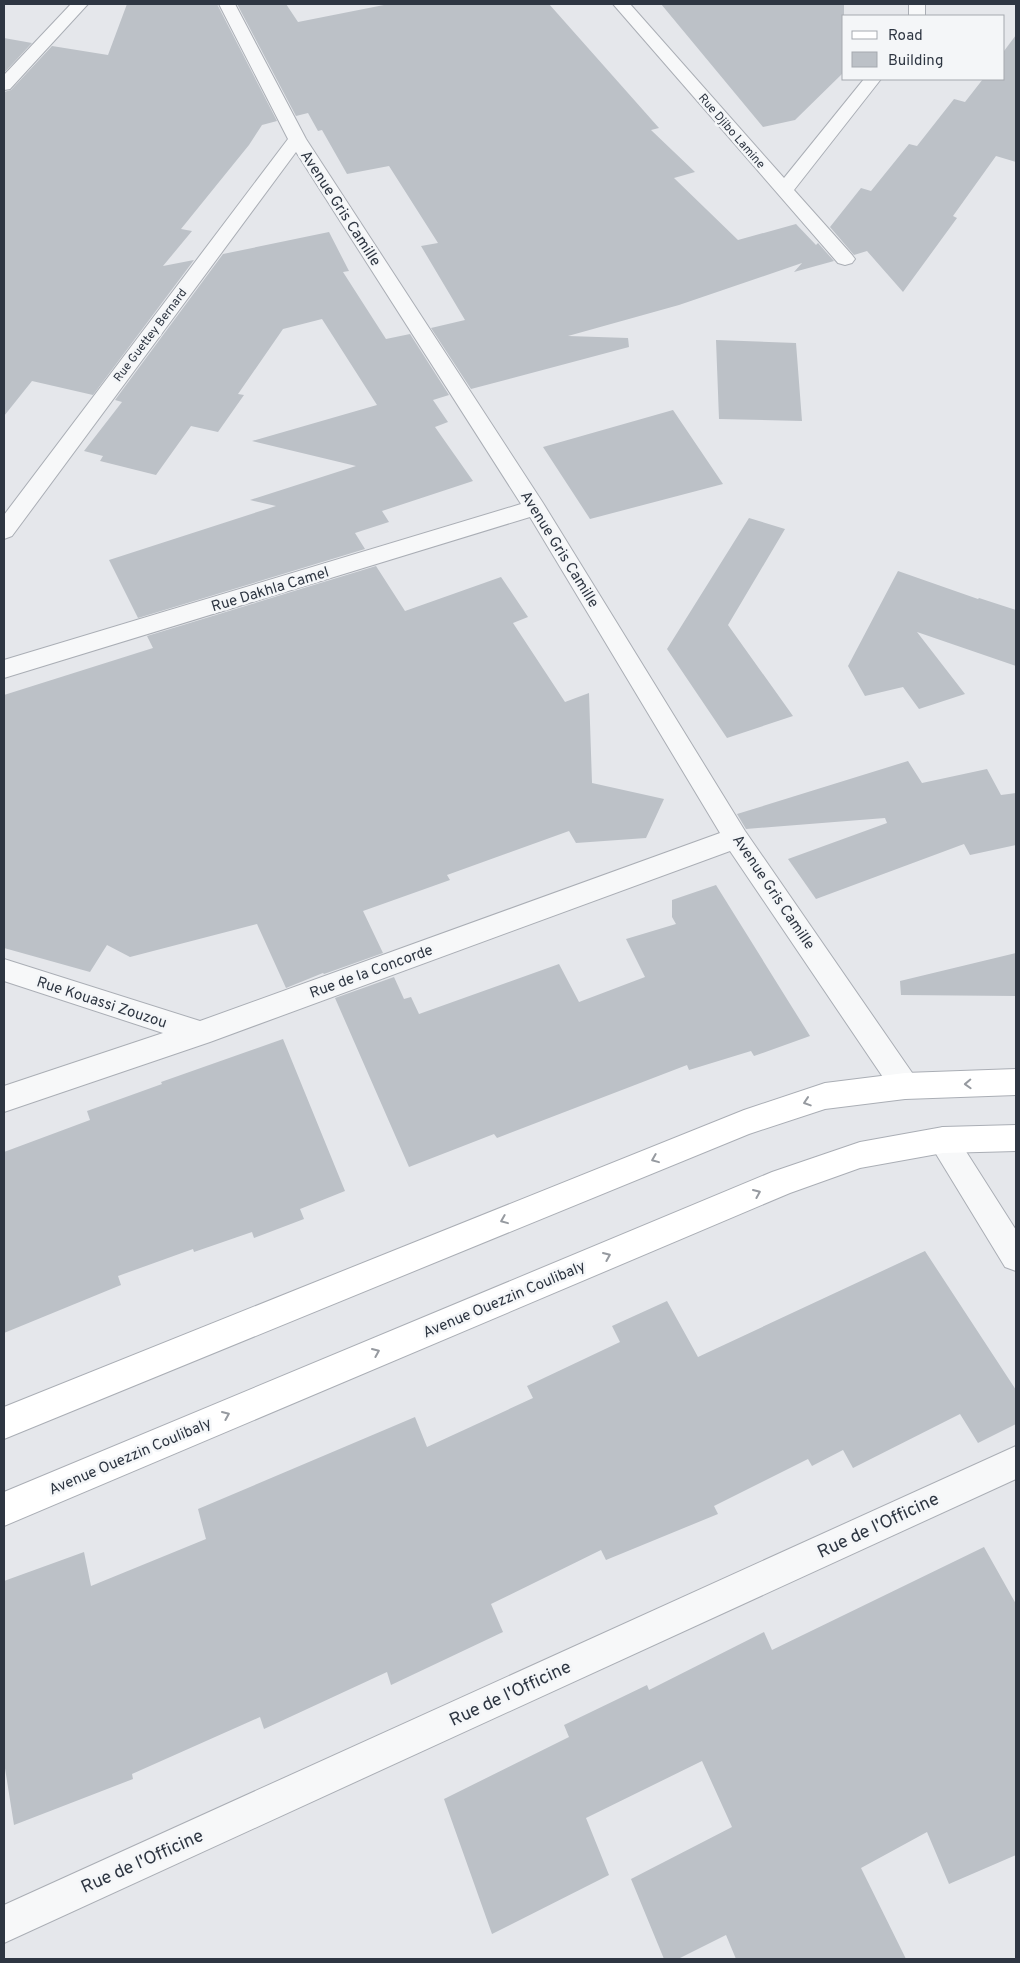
<svg xmlns="http://www.w3.org/2000/svg" width="1020" height="1963" font-family="Overpass,sans-serif">
<style>
.building{fill:#bcc1c7}
.lines{fill:none;stroke-linecap:round;stroke-linejoin:round}
.street-casing{stroke:#aaaeb5;stroke-width:2}
.secondary-casing{stroke:#aaaeb5;stroke-width:2}
.street{fill:#f7f8f9;fill-rule:evenodd}
.secondary{fill:#fff;fill-rule:evenodd}
.oneway{stroke:#969aa0}
.labels{text-anchor:middle;stroke-width:5;stroke-linejoin:round;paint-order:stroke}
.far-street-label{font-size:12px;fill:#2e3642;stroke:#f4f6f8}
.street-label{font-size:15px;fill:#2e3642;stroke:#f4f6f8}
.near-street-label{font-size:18px;fill:#2e3642;stroke:#f4f6f8}
</style>
<rect width="100%" height="100%" fill="#e5e7eb"/>
<path class="building" d="M127 4H217L277 121 262 125 249 145 181 229 192 231 163 266 194 260 93 395 32 381 4 416V92L11 90 52 46 108 55Z
M237 4H286L298 22 389 4H549L659 128 651 130 695 172 674 178 738 240 796 224 816 245 818 243 834 261 794 272 802 263 679 305 568 336 628 338 629 347 471 389 431 328 465 320 421 246 438 243 389 166 347 174 322 130 318 131 308 113 296 116Z
M661 4H844V72L795 120 763 127Z
M1016 35V162L996 156 953 216 957 218 903 292 867 251 854 255 830 227 861 188 871 191 909 144 917 146 954 99 965 102 983 79H1004V51Z
M4 38 32 43 4 73Z
M329 232 349 271 343 272 386 339 410 334 449 395 433 400 448 422 435 427 473 481 382 511 389 522 355 533 365 549 138 618 109 560 276 506 250 500 356 466 252 441 377 405 322 319 283 329 238 394 244 395 218 432 191 426 156 475 100 461 103 456 84 451 122 402 115 400 223 254Z
M716 340 796 343 802 421 719 419Z
M673 410 723 484 590 519 543 447Z
M749 518 785 529 728 625 793 716 727 738 667 649Z
M376 566 405 611 501 577 528 617 513 623 565 702 589 693 592 783 664 799 646 838 576 843 569 831 447 875 450 880 363 911 383 953 324 974 323 973 286 988 257 924 130 957 107 945 90 972 4 948V695L153 648 147 636Z
M898 571 978 599 979 598 1016 610V666L917 632 965 694 919 709 903 687 865 696 848 666Z
M908 761 922 783 987 769 1001 795 1016 793V845L970 855 964 844 816 899 788 859 887 823 885 818 746 829 737 814Z
M716 885 810 1036 754 1056 751 1051 689 1070 687 1065 497 1138 494 1134 409 1167 335 998 394 977 404 999 411 997 419 1014 559 964 579 1002 645 977 626 939 676 924 672 917V900Z
M1016 953V996L901 995 900 981Z
M283 1039 345 1191 300 1209 304 1219 254 1238 252 1232 194 1252 193 1249 118 1276 121 1285 4 1333V1152L90 1120 87 1111 162 1084 161 1082Z
M925 1251 1016 1390V1424L978 1443 960 1414 853 1468 843 1450 812 1466 808 1459 714 1506 718 1514 606 1560 601 1550 491 1604 503 1632 391 1685 387 1672 264 1729 260 1717 132 1774 133 1779 14 1825 4 1762V1581L84 1552 91 1586 206 1539 198 1509 415 1417 427 1447 533 1398 527 1386 620 1342 612 1326 667 1301 698 1357Z
M984 1547 1016 1604V1855L949 1884 927 1832 861 1868 906 1959H736L726 1935 678 1959H664L631 1879 732 1827 702 1761 586 1818 609 1875 492 1934 444 1799 569 1737 564 1725 647 1685 649 1690 764 1632 772 1650Z"/>
<g class="lines">
<defs>
<path id="street" d="M71 4H88L10 89 4 90V75Z
M219 4H235L306 139 543 503 745 831 915 1077 919 1086 915 1095 905 1099 895 1095 730 851 210 1042 4 1112V1086L163 1033 4 981V959L200 1021 720 833 530 517 4 678V660L521 504 296 152 12 536 4 539V515L288 139Z
M613 4H630L784 178 864 79H881L794 190 852 255 855 259 852 263 845 265 838 263Z
M909 4H925V16H909Z
M943 1127 953 1131 1016 1230V1271L1005 1267 933 1149 928 1140 933 1131Z
M1016 1446V1479L4 1943V1905Z"/>
<path id="secondary" d="M1016 1069V1095L905 1099 825 1109 749 1134 4 1439V1407L744 1110 825 1083 905 1073Z
M1016 1125V1151L943 1153 860 1168 790 1193 4 1526V1492L772 1172 860 1142 943 1127Z"/>
</defs>
<use href="#street" class="street-casing"/>
<use href="#secondary" class="secondary-casing"/>
<use href="#street" class="street"/>
<use href="#secondary" class="secondary"/>
</g>
<defs><path id="oneway-chevron" d="M-2-3.5L2.5 0L-2 3.5" fill="none" stroke-width="1.6" stroke-linecap="round" stroke-linejoin="round" transform="scale(1.25)"/></defs>
<g class="oneway">
<use href="#oneway-chevron" transform="translate(968 1084) rotate(178)"/>
<use href="#oneway-chevron" transform="translate(807 1102) rotate(162)"/>
<use href="#oneway-chevron" transform="translate(655 1159) rotate(158)"/>
<use href="#oneway-chevron" transform="translate(757 1193) rotate(-23)"/>
<use href="#oneway-chevron" transform="translate(504 1220) rotate(158)"/>
<use href="#oneway-chevron" transform="translate(607 1256) rotate(-23)"/>
<use href="#oneway-chevron" transform="translate(376 1352) rotate(-23)"/>
<use href="#oneway-chevron" transform="translate(226 1415) rotate(-23)"/>
</g>
<g class="labels">
<g class="far-street-label">
<text transform="translate(732 131) rotate(49)" y="4">Rue Djibo Lamine</text>
<text transform="translate(150 335) rotate(-53)" y="4">Rue Guettey Bernard</text>
</g>
<g class="street-label">
<text transform="translate(341 208) rotate(57)" y="5">Avenue Gris Camille</text>
<text transform="translate(560 549) rotate(58)" y="5">Avenue Gris Camille</text>
<text transform="translate(270 589) rotate(-17)" y="5">Rue Dakhla Camel</text>
<text transform="translate(774 892) rotate(56)" y="5">Avenue Gris Camille</text>
<text transform="translate(371 971) rotate(-20)" y="5">Rue de la Concorde</text>
<text transform="translate(102 1002) rotate(18)" y="5">Rue Kouassi Zouzou</text>
<text transform="translate(504 1299) rotate(-23)" y="5">Avenue Ouezzin Coulibaly</text>
<text transform="translate(130 1456) rotate(-23)" y="5">Avenue Ouezzin Coulibaly</text>
</g>
<g class="near-street-label">
<text transform="translate(878 1525) rotate(-25)" y="6">Rue de l'Officine</text>
<text transform="translate(510 1693) rotate(-25)" y="6">Rue de l'Officine</text>
<text transform="translate(142 1861) rotate(-24)" y="6">Rue de l'Officine</text>
</g>
</g>
<rect width="1020" height="1963" fill="none" stroke="#2e3642" stroke-width="10"/>
<rect x="842" y="15" width="162" height="65" fill="#f4f6f8" stroke="#a5a9af"/>
<rect x="852" y="31" width="25" height="8" fill="#ffffff" stroke="#a5a9af"/>
<text x="888" y="40" font-size="15" fill="#2e3642">Road</text>
<rect x="852" y="52" width="25" height="15" fill="#bcc1c7" stroke="#a5a9af"/>
<text x="888" y="65" font-size="15" fill="#2e3642">Building</text>
</svg>
